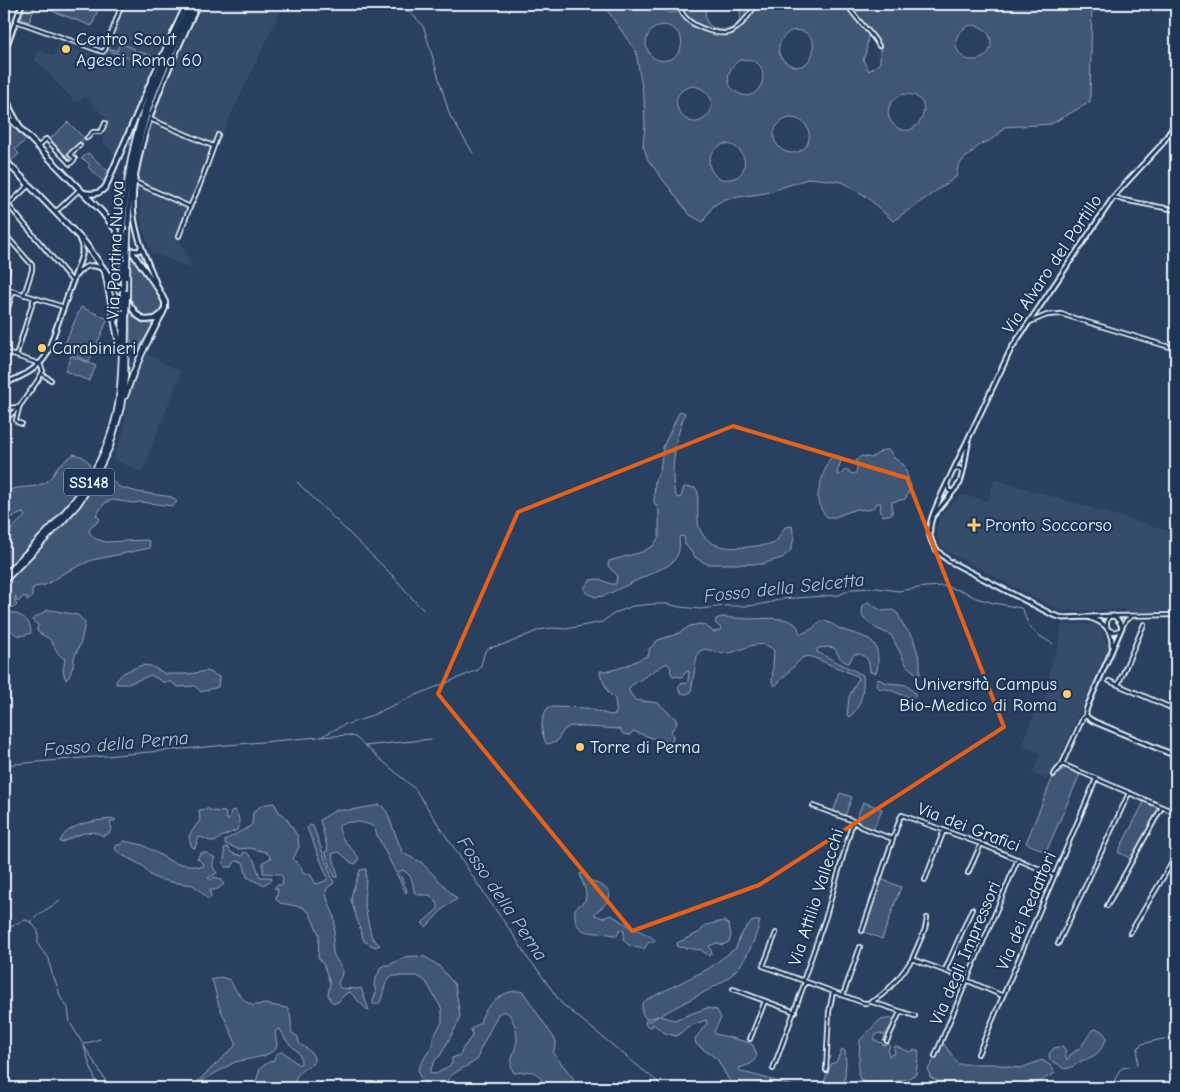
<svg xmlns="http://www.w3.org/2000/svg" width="1180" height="1092" font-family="'Comic Neue',sans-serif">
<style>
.built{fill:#364d6b}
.green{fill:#415774;stroke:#94a4b6;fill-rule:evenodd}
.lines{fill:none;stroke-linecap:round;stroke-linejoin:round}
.stream{stroke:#9dabbd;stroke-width:1}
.minor-tunnel{stroke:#465b78;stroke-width:2.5;stroke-dasharray:2.5 1;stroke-linecap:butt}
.minor-casing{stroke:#e8f1f8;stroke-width:6}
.tertiary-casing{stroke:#e8f1f8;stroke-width:7}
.secondary-casing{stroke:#e8f1f8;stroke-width:8}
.trunk-casing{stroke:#e8f1f8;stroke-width:8}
.minor{stroke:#1d3557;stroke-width:2.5}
.tertiary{stroke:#1d3557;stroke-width:3}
.secondary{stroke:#1d3557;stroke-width:4}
.trunk{stroke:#1d3557;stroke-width:4.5}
.trunk-bridge-casing{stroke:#e8f1f8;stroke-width:8;stroke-linecap:butt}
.trunk-bridge{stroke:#1d3557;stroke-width:4.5}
.marked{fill:none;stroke:#e86118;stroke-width:4;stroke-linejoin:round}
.poi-dot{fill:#ffd166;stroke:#1d3557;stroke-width:2}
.labels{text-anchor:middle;stroke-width:4.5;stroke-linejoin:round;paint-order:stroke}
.shield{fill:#1d3557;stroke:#abb9c8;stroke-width:1}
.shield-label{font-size:16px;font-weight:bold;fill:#e8f1f8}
.poi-label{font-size:18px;fill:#e8f1f8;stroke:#1d3557;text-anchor:start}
.street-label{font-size:18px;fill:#e8f1f8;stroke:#1d3557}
.water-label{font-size:19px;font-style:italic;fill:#b6c2d0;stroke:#1d3557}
</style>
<rect width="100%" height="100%" fill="#294061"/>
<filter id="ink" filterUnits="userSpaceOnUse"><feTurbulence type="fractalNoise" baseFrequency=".02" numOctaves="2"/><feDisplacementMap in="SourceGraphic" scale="10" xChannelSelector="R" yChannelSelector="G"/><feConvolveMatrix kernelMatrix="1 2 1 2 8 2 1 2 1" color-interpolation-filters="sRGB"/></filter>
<g filter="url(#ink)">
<path class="built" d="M124 4H181L150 68 153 70 115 155 102 142 108 124 107 119 85 96 80 101H74L35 60 39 51 54 56 59 42 101 58 100 60 106 62 108 55 107 53Z
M203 4H284L222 134 180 242 193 269 151 252 142 226 140 210 138 179 154 113 168 80 188 38Z
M147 354 181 372 142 472 113 459 123 433 130 391Z
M994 479 1176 533V610L1126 612 1123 609 1061 611 948 552 942 546 938 539 936 529 939 518 945 510 960 497 965 495 988 501Z
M1093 624 1100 628 1103 633 1106 643H1108V647L1055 769 1046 779 1032 773 1041 753 1021 745 1037 708 1044 704 1049 684 1050 667 1060 642 1061 625Z"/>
<path class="green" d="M25 4H100L92 26 36 5 29 22 21 19Z
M603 4H662L665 10 668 13 678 12 680 4H708C692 38 753 39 738 4H1092L1090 102 1051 124 1004 127 998 135 989 141 981 144 962 161 958 167 956 177 893 221 867 197 843 182 810 178 766 193 725 199 713 206 703 222 690 215 648 160 643 145 645 126 644 99 636 52ZM661 25C675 25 687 37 679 52 677 55 674 58 670 59 648 68 634 34 661 25ZM971 25C999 26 996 62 972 60 968 60 965 59 962 56 950 44 957 30 971 25ZM791 31C828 25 814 81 787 63 773 54 778 38 791 31ZM868 36 880 47V63L869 71 863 60 866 52ZM740 60C778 54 763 110 736 92 723 83 728 67 740 60ZM694 86C708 89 718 103 708 115 687 140 657 91 694 86ZM904 94C942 94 917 147 894 125 882 113 890 99 904 94ZM789 118C813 117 817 149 794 153 789 153 784 152 780 148 768 137 775 122 789 118ZM724 144C748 144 752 176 730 179 724 180 719 179 715 175 703 163 711 149 724 144Z
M120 43 135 49 132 57 134 58 137 51 152 56 149 63 151 64 150 66 110 51 111 49 117 51Z
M4 118 26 140 15 149 19 154 11 161 4 153Z
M68 122 84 138 66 156 50 139Z
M88 153 109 172 104 182 88 167 90 165 85 160 81 159Z
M131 256 162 299C163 308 162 312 155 318L144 317 141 314 130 298Z
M81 307 108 319 89 362 62 350Z
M130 311C138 322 141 324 154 324L138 349 133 351 130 339Z
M71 356 96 366 89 381 65 371Z
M680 411 685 413C682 422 678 433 676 443 674 457 670 486 677 498L681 497 684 487 695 488 698 492C698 501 697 520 699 527 709 557 749 546 773 544L777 540 785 527 792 526 794 538 791 550 782 558 762 564H707L696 558 685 544 684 537 682 536 679 537C680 549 680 556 669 565L604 596 595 597 586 593 584 588 590 580 599 579 611 584H616L617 575 608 566 609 561 642 552 653 546 659 537V511L654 502 655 480 660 470 663 447Z
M883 450H889L894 458 904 465 911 487 905 499 892 502V514L883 516 880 511 881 503H877L873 508 868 510 856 509 835 517H827C822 512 817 503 818 495 819 488 826 462 831 458 834 455 835 456 839 456L842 458 837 473 838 475H840L845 470H848L850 473 855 474C861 464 850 462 862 456L871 458Z
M74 454 83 457 89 462 90 468 85 482 70 505 4 573V550L12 528 25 516 23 513 4 520V491L17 488 36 486 45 483 53 475 58 466Z
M109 477 119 487 138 492 172 497 177 502 173 506 140 502 133 503 112 500 106 502 96 515 100 519 99 521 91 526 89 532 96 539 106 542 146 540 149 541 150 548 92 560 60 575 59 577 45 585 35 587 32 590V597L29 600 27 601V597H23L18 602 16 601V596C14 599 14 602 17 605L15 607 4 608V586L74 514 98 481Z
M868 602 882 611 893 610 898 614 903 625 913 637 920 661V674L918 675 907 666 891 635 877 629 863 618 862 612 863 606Z
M47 610H51L78 615 85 623 81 642 74 658 73 666 69 677 66 680 63 671 65 659C57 655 56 648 51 641 48 637 41 635 37 631L38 625 32 620Z
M10 612C21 615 31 619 31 633 15 639 16 634 4 623V614L5 613Z
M722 617C731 618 740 618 750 619 763 619 798 614 799 632L801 634 812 629 822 621C830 621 835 627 843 630 851 633 862 635 869 639 879 645 879 661 877 671L875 673 870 672C870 661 866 653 854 654L849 663C841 662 838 654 834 648L828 647 818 648 817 650V652L863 675C864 690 862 707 849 717L847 715 849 697 858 679 857 676 812 657 807 656 802 658 775 686 772 682 774 651C761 636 743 651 729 653 720 655 712 650 704 649L699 652 697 656 691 692 687 694 681 693 678 688 680 684 683 683 686 684 688 681 689 671 686 672 682 677 673 676 670 671 671 668 667 663 657 669 629 687V691L635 700 658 703 676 719 677 724 671 731 673 737 672 743 663 742 633 731 630 735 623 734 620 729 570 726 564 730 556 742 547 744C540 735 540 715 549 707L587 708 610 715 616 714C617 710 615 704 615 699L608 692 600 674V671C618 672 633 662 649 655V649L658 640 677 634 690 626 700 624 704 625 714 632 720 630 721 628 715 623 716 619Z
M142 665 151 666 166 674H189L207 671 219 677 218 687 201 692 195 686 178 687 171 682H163L151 675 128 684H116V681L123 673Z
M878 679 887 683 899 684 906 685 915 693V697L911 698 887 689H881L877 687 876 683Z
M1065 768 1080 774 1046 852 1026 843 1052 779Z
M840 793 852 797 845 816 833 812Z
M863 802 882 809 873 830 857 823 856 820Z
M1144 802 1158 807 1159 810 1131 859 1118 852Z
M274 803 279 812 285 816 298 837 299 847 293 859 301 867 303 874H310L316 884 326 881 328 878 307 828 310 825 313 826 334 883 327 888C324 898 332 907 334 917 337 929 331 940 333 952 334 960 343 965 342 973 341 977 339 981 338 984L340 988 357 989 361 988 369 1010H367L350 992 345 994 338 1002 334 1003 330 1000 328 994 330 983 324 966 318 957 319 934 309 912 302 907 280 903 276 899 278 889 274 888 277 885H282L283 878 280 874 263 873V862L271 858 266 852 250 848 238 849 225 844V840L249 827 252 824 253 813C260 805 264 804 274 803Z
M380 805 383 807 387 812 402 852 406 855 421 862 457 899 445 907 426 927 422 923 438 909V904L430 895H418L414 892C413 882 412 874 402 870L399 872 407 890 406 893 377 835 374 827C364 821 350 820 339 825 338 838 352 848 359 858L356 864 352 863 339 852 335 853 332 854 336 867 338 877H335L325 852 328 850 320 820 336 810H351Z
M209 809 212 811 225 812 227 820H229L231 811 234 810C240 815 240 824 237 830L221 837 215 842C209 842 204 837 199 837L195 848 192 847 189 839 190 834 200 820 199 810Z
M115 819 116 820 110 823 112 829 109 833 103 836C90 827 73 837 61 843L60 842C66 823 98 820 115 819Z
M124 841 143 845 174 863 202 867 204 865 197 858 201 853H207L215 858C212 864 212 867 217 873L208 878 211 880 214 877 221 879 224 884C219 888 216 891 210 890L211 898 208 899 199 890 193 885 171 882 158 879 150 875 143 866 122 855 115 849 117 845H120Z
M227 847 232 853 242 856 243 853 246 852 254 860 260 877H271L272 880 263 885 247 877 243 862 235 861 232 867H225L223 863 225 855 224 848Z
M366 869V881L364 900 368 922 372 938 380 945 375 947 364 941 351 900 352 893 360 870Z
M583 873C585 875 586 877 588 879 594 884 618 888 607 902 604 906 599 910 595 913V915L603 918 611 915 629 926 650 936 655 940V942H649L644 949C635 947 628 947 623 939L624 936V931L619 930 617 936C599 929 572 941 575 909 578 906 583 903 585 900 589 893 581 881 580 874Z
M881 879 901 887 882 939 864 932Z
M724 921 729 925 731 935 729 942 722 945 717 943 709 946 712 953 709 956 701 950 678 947 677 943 700 932 706 925Z
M753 921H760C755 942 744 967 725 980 704 994 681 1003 660 1016L674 1020 707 1008 717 1010 721 1018 714 1031 715 1034 747 1042 753 1045 757 1056 751 1064 739 1068 741 1072 751 1074 800 1088H742L730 1082 717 1059 696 1044 695 1039 707 1023 706 1020 687 1027 682 1032 676 1036 665 1033 653 1024 652 1027H649L645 1024 646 1020 650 1021 659 1016 646 1019 642 1013V1004L646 1000 708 969 736 948 740 937 747 926Z
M417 956 425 957 438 965 455 985 460 1016 458 1023 440 1056 436 1059 430 1070V1073L436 1074 452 1064V1058L460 1055 463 1048 472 1036 471 1029 480 1023C483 1007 506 986 523 992L556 1041V1044L553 1053 574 1079 567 1088H540L542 1081C536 1068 527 1072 514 1073 506 1062 518 1048 517 1037 517 1031 512 1014 506 1012 503 1011 500 1013 498 1014L479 1052 478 1059C470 1066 460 1068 452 1075 448 1078 446 1084 442 1088H428L419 1075 418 1069 433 1044V1038L442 1022V1009L426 982 421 978 417 976H391C382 983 384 1001 378 1004 376 1005 375 1004 373 1004 373 999 374 997 376 993L374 984 381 967 385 965H389L405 957Z
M221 977 230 980C235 990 243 1002 254 1006L255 1005 265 1004 287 1008C293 1016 290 1024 292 1033L298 1037 299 1043C305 1048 316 1053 314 1063 304 1069 292 1074 296 1088H282C277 1083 271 1082 266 1088H252C257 1082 257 1076 260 1069 263 1065 269 1062 274 1060 275 1054 278 1052 283 1052L299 1065 301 1063C301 1049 292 1049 286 1040 283 1036 283 1033 280 1029L277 1030 275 1032 277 1045 275 1050 264 1056 235 1062 200 1082 198 1081 235 1046 236 1043 219 1006 213 982 211 980Z
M893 1018 895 1021 886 1033 887 1037 885 1041H883L885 1035 879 1033 876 1035 874 1040 882 1043 883 1045 887 1044 890 1045 888 1051 889 1056 895 1053 894 1049 895 1046 910 1052 914 1050 919 1051 916 1074 907 1079 892 1082 865 1083 860 1079 858 1073 860 1040 880 1020Z
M1097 1029 1103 1032 1107 1038C1103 1047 1099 1054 1089 1058 1084 1061 1087 1058 1082 1061 1074 1065 1073 1068 1064 1069L1058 1064 1050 1060 1049 1054 1054 1048 1062 1046 1065 1049 1066 1059H1068L1070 1055 1081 1047 1092 1030Z
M944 1044 958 1064H995L1010 1067 1021 1068 1042 1060 1051 1066 1055 1073 1029 1087H1010L983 1082H951L937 1081 930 1077 928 1069 940 1051 941 1045Z
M842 1049 845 1051 846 1063 844 1088H816L823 1085 831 1064 836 1062Z"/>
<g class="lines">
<path class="stream" d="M398 4C408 11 418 18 424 28L450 116 473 153
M297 482 392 575 419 606 423 609
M348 724 366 718 411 697 478 670 481 665 485 651 489 648 509 643 539 630 551 628 566 629 602 622 615 613 633 606 653 604H668L680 607 700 609 725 606H749L768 603 781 599 839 595 852 589 877 588 898 591 925 587 943 586 963 591 976 598 994 603 1021 608C1025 612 1024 615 1026 619 1031 633 1042 637 1053 644
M322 736 346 724
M320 737 348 735 355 737 415 789 481 889 517 940 528 959 537 969 561 1003 665 1088
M365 746 432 739
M4 765 318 737
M31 922C39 912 50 908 60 901
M4 928 10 927 22 921 26 920 31 922 38 931V944L40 948 49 958 50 966 53 977 55 980 61 998 68 1008 70 1023 104 1078 108 1088
M84 1044 100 1039
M84 1047 98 1088
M653 1088 655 1085
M1104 1088 1114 1082 1119 1071 1122 1068 1135 1066 1137 1064 1138 1048 1142 1044 1162 1039 1176 1040"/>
<path class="minor-tunnel" d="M80 145 87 138"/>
<defs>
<path id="minor" d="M678 4C680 9 682 14 686 18 694 27 722 38 733 31 743 25 750 13 757 4
M847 4C854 18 871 31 879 46
M16 21 103 52 105 50 122 4
M150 119 213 146
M87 138 93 132H100L103 128 105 123
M38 147 46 139 70 164 75 159 70 154 80 145
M135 182 190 207
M1114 197 1123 200 1176 210
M4 200 73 282
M8 205 29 185
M55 211 59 209 80 189
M4 233 32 265V270L24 295
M179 236 190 207 199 187 218 135
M4 263 8 270 4 286
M4 288 64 307
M4 322 13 291
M1030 322 1047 315 1061 314 1176 349
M4 352 40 364 43 371 38 380 19 407 4 408
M16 356 34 298
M42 374 51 380
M19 408 16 420 17 422 22 424
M4 424 9 416 18 408
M954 470 959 468 963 472
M947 484 949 491 953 492
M1114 616 1176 615
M1107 627V620L1109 617
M1122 627 1126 620 1131 617
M1109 630 1114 632 1120 630
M1109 681 1176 710
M1118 685 1144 624
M1170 708 1176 693
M1062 764 1176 813
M1053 775 1062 764 1083 718 1086 716
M813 806 851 820 861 827 893 839
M968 873 981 844
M925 880 944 830
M1107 906 1162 807
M1174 921 1176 918
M862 931 900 818 902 815 981 844 1054 875
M776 933 763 966 864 1003C880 1004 904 972 912 959L948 972 1003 996
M1130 933 1176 856
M1058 944 1129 793
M912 959 925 929 927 918
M945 970 972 909
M803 981 826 916 853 821
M733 989 795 1012
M843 995 860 947
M872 1002 915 1016
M750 1039 765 1001
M887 1041 900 1012
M978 1054 1096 779
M935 1056 1018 859
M773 1069 805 982
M826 1070 829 1012 833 992"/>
<path id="tertiary" d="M4 53 22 4
M152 78 186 4
M4 90 11 110 21 128
M1176 123 1161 145 1115 195 1011 349 941 496C929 523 920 540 949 561L1053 615 1063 618 1114 616C1118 619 1120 622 1122 627L1088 705C1084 715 1085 717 1095 722L1176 756
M131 250 138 251 140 250 141 247
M76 275C84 265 92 263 103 269
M157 285C148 262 137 241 134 216 132 198 134 181 138 163 149 107 175 56 198 4
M4 384C20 377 38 370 47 354L82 255V246L79 238
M933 516 960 483 964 467 968 443
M1090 618C1104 622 1113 630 1112 645"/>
<path id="secondary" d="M4 112 102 212 123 239
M4 159 85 243 137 315 145 320 155 319 162 314 165 308V302L159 290 127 245
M84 193C93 195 101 194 106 186L149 86"/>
<path id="trunk" d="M149 86 154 77
M123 227C125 188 131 150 143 113 155 76 174 40 190 4
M128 232C129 192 134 155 146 116 158 77 178 40 195 4
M105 271 120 349
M123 279V251
M127 293V261
M125 396C135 365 147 342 162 314
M4 576C54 525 105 481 118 406 123 373 122 340 123 307
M4 581 58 526 77 505 92 483 110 446 121 407 125 377 126 311"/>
</defs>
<use href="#minor" class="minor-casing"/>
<use href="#tertiary" class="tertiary-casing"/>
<use href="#secondary" class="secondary-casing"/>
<use href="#trunk" class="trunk-casing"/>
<use href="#minor" class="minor"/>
<use href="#tertiary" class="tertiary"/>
<use href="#secondary" class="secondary"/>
<use href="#trunk" class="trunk"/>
<defs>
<path id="trunk-bridge" d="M123 251V227
M127 261 128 232
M123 307V279
M126 311 127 293"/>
</defs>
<use href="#trunk-bridge" class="trunk-bridge-casing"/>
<use href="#trunk-bridge" class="trunk-bridge"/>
</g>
</g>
<path class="marked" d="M733 426 907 478 1004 727 759 885 632 931 438 694 518 512Z"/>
<g class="poi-dot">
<circle cx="66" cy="49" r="5"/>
<circle cx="42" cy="348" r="5"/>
<path d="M971.5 517.5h5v5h5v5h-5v5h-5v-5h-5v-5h5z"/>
<circle cx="1067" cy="694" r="5"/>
<circle cx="580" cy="747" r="5"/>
</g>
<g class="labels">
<rect class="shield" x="64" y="468.5" width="50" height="27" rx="4"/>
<g class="shield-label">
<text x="89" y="488">SS148</text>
</g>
<g class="poi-label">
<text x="76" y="45">Centro Scout<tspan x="76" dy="21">Agesci Roma 60</tspan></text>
<text x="52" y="354">Carabinieri</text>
<text x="985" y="531">Pronto Soccorso</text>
<text x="1057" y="690" text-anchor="end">Università Campus<tspan x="1057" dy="21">Bio-Medico di Roma</tspan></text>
<text x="590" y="753">Torre di Perna</text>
</g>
<g class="street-label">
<text transform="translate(115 250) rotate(-88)" y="6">Via Pontina Nuova</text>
<text transform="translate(1052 264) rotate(-56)" y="6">Via Alvaro del Portillo</text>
<text transform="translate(969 827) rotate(21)" y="6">Via dei Grafici</text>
<text transform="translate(816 897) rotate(-72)" y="6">Via Attilio Vallecchi</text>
<text transform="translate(1026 911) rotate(-67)" y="6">Via dei Redattori</text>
<text transform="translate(965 953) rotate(-67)" y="6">Via degli Impressori</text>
</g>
<g class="water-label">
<text transform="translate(784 587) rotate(-6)" y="7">Fosso della Selcetta</text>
<text transform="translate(116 743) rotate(-5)" y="7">Fosso della Perna</text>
<text transform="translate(503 898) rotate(56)" y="7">Fosso della Perna</text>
</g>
</g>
<rect width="1180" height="1092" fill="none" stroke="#1d3557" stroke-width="20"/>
<rect x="10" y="10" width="1160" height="1072" fill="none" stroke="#e8f1f8" stroke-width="2" filter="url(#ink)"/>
</svg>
